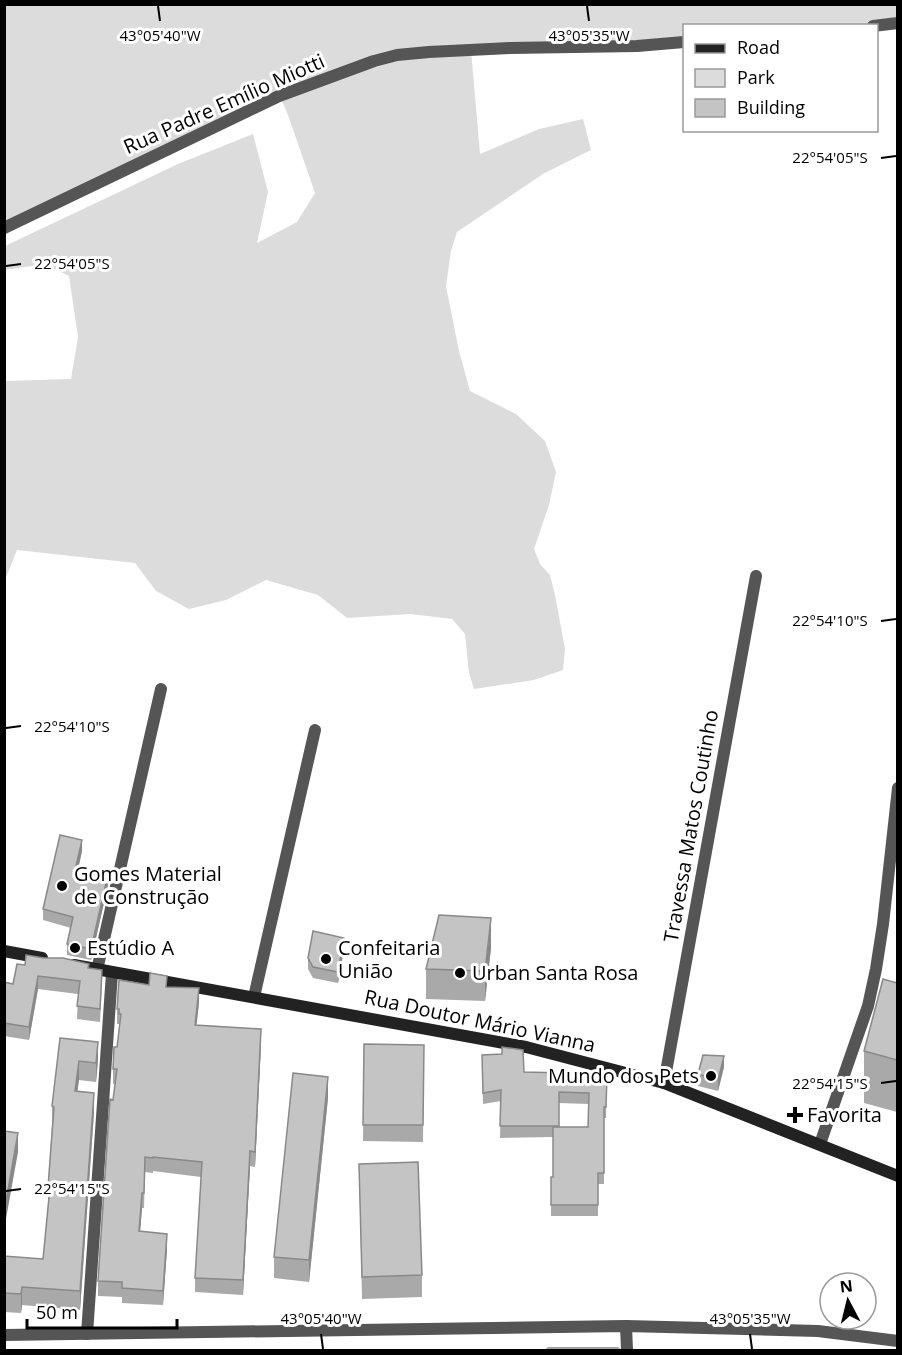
<svg xmlns="http://www.w3.org/2000/svg" width="902" height="1355" font-family="'Open Sans',sans-serif">
<style>
.green{fill:#dcdcdc}
.lines{fill:none;stroke-linecap:round;stroke-linejoin:round}
.stream{stroke:#a3a3a3;stroke-width:6}
.minor{stroke:#555;stroke-width:12}
.tertiary{stroke:#555;stroke-width:12}
.secondary{stroke:#222;stroke-width:12}
.wall{fill:#a9a9a9;fill-rule:evenodd}
.shaded-wall{fill:#898989}
.building{fill:#c4c4c4;stroke:#898989;stroke-width:1.5}
.ticks{fill:none;stroke:#000;stroke-width:2}
.poi-dot{fill:#000;stroke:#fff;stroke-width:2}
.labels{text-anchor:middle;stroke-width:6;stroke-linejoin:round;paint-order:stroke}
.street-label{font-size:20px;fill:#000;stroke:#fff}
.poi-label{font-size:20px;fill:#000;stroke:#fff;text-anchor:start}
.ticks-label{font-size:15px;text-anchor:middle;fill:#000;stroke:#fff;stroke-width:6;stroke-linejoin:round;paint-order:stroke}
</style>
<rect width="100%" height="100%" fill="#fff"/>
<path class="green" d="M5 5H897V23L873 26H684V42L471 50 480 154 539 129 583 119 591 150 543 174 457 232 451 251 446 286 459 351 470 391 516 414 545 441 556 472 549 505 534 549 540 564 550 575 555 595 565 649 563 670 534 680 474 689 469 673 465 634 452 619 410 614 347 618 318 595 266 580 226 600 189 609 156 591 135 563 17 550 5 580V381L71 379 78 337 69 276 45 264 5 270V246L178 164 253 134 268 192 257 243 297 222 315 193 288 115 280 96 5 228Z"/>
<g class="lines">
<path class="stream" d="M549 1350H617"/>
<path class="minor" d="M873 26 898 23
M4 228 279 96 374 61 397 55 429 52 510 48 637 46 684 42
M97 970 161 689
M254 997 315 730
M664 1083 756 576
M820 1144 868 1006 876 969 883 924 898 788
M626 1326 627 1350
M87 1334 112 973"/>
<path class="tertiary" d="M4 1335 626 1326 818 1331 898 1341"/>
<path class="secondary" d="M4 951 42 958
M74 965 526 1047 664 1083 898 1176"/>
</g>
<path class="wall" d="M82 851 79 866 108 885 91 960 67 955V944L71 928 43 920V909Z
M491 948 485 1001 426 999V969Z
M344 949 338 983 313 978 308 969V958Z
M25 965 89 968 102 984 100 1022 77 1019 78 994 38 989 29 1040 4 1036V982L13 984Z
M897 983V1112L864 1103V1051Z
M149 985 167 987 199 1003 196 1025 261 1044 255 1167 250 1166 243 1295 195 1292V1278L201 1177 153 1171V1173L145 1172 144 1208H142L140 1231 167 1249 163 1305 122 1303V1297L98 1296V1281L115 1084H113V1069L117 1047 119 1029V1024H117V1009Z
M60 1038 98 1060 96 1082 79 1080 77 1091 94 1112 80 1310 22 1305 21 1313 4 1312V1256L43 1259 48 1205V1187L52 1125V1106Z
M364 1044 424 1045 423 1142 363 1141Z
M482 1055 524 1072 607 1074 606 1118H604V1184H598V1216H551V1177H553V1137L500 1138 501 1101 483 1104ZM559 1103 589 1104 588 1127H559Z
M724 1067 718 1091 698 1086V1074Z
M328 1098 309 1282 274 1278V1257Z
M359 1164 422 1275V1297L362 1299Z"/>
<path class="shaded-wall" d="M82 840V851L76 877V866Z
M108 874V885L91 960V949Z
M491 918V948L485 1001V971Z
M344 938V949L338 983V972Z
M38 976V989L29 1040V1027Z
M199 988V1003L195 1040V1025Z
M261 1029V1044L255 1167V1152Z
M98 1042V1060L96 1082V1063Z
M724 1056V1067L718 1091V1080Z
M79 1061V1080L75 1109V1091Z
M328 1077V1098L309 1282V1260Z
M94 1093V1112L80 1310V1291Z
M18 1133V1152L4 1230V1212Z
M250 1151V1166L243 1295V1280Z
M142 1193V1208L139 1246V1231Z
M167 1234V1249L163 1305V1291Z
M22 1287V1305L21 1313V1294Z"/>
<path class="building" d="M60 835 82 840 76 866 108 874 91 949 67 944 73 917 43 909Z
M439 915 491 918 485 971 426 969Z
M313 931 344 938 338 972 313 967 308 958Z
M26 955 44 958H63L89 964 88 968 102 970 100 1009 77 1006 80 981 38 976 29 1027 4 1023V982L13 984 17 964 25 965Z
M150 973 167 976 166 987 199 988 195 1025 261 1029 255 1152 250 1151 243 1280 195 1278 202 1162 153 1157V1158L145 1157 144 1193H142L139 1231 167 1234 163 1291 122 1288V1282L98 1281 110 1099 113 1100 117 1069H113L114 1047H117L121 1014H119V1009H117L119 980 149 985Z
M883 979 897 983V1060L864 1051Z
M60 1038 98 1042 96 1063 79 1061 75 1091 94 1093 80 1291 22 1287 21 1294 4 1293V1256L43 1259 50 1187H48L54 1107 52 1106Z
M364 1044 424 1045 423 1125H363Z
M502 1047 523 1050 524 1072 607 1074 606 1107H604V1173H598V1205H551V1177H553V1127H588L589 1093 559 1092V1126H500L501 1090 483 1093 482 1055 502 1054Z
M703 1055 724 1056 718 1080 698 1074Z
M293 1073 328 1077 309 1260 274 1257Z
M4 1131 18 1133 4 1212Z
M418 1162 422 1275 362 1277 359 1164Z"/>
<path class="ticks" d="M158 6 160 21M587 6 589 21M881 158 896 156M6 266 21 264M881 621 896 619M6 728 21 726M881 1083 896 1081M6 1191 21 1189M321 1334 323 1349M750 1334 752 1349"/>
<g class="poi-dot">
<circle cx="62" cy="886" r="6"/>
<circle cx="75" cy="948" r="6"/>
<circle cx="326" cy="959" r="6"/>
<circle cx="460" cy="973" r="6"/>
<circle cx="711" cy="1076" r="6"/>
<path d="M792 1106h6v6h6v6h-6v6h-6v-6h-6v-6h6z"/>
</g>
<g class="labels">
<g class="street-label">
<text transform="translate(224 104) rotate(-24)" y="7">Rua Padre Emílio Miotti</text>
<text transform="translate(691 826) rotate(-80)" y="7">Travessa Matos Coutinho</text>
<text transform="translate(480 1021) rotate(12)" y="7">Rua Doutor Mário Vianna</text>
</g>
<g class="poi-label">
<text x="74" y="881">Gomes Material<tspan x="74" dy="23">de Construção</tspan></text>
<text x="87" y="955">Estúdio A</text>
<text x="338" y="955">Confeitaria<tspan x="338" dy="23">União</tspan></text>
<text x="472" y="980">Urban Santa Rosa</text>
<text x="699" y="1083" text-anchor="end">Mundo dos Pets</text>
<text x="807" y="1122">Favorita</text>
</g>
</g>
<g class="ticks-label">
<text x="160" y="41">43°05'40"W</text>
<text x="589" y="41">43°05'35"W</text>
<text x="830" y="163">22°54'05"S</text>
<text x="72" y="269">22°54'05"S</text>
<text x="830" y="626">22°54'10"S</text>
<text x="72" y="732">22°54'10"S</text>
<text x="830" y="1089">22°54'15"S</text>
<text x="72" y="1194">22°54'15"S</text>
<text x="321" y="1324">43°05'40"W</text>
<text x="750" y="1324">43°05'35"W</text>
</g>
<rect width="902" height="1355" fill="none" stroke="#000000" stroke-width="12"/>
<rect x="683" y="24" width="195" height="108" fill="#ffffff" stroke="#999999" stroke-width="1.5"/>
<rect x="695" y="44" width="30" height="9" fill="#222222" stroke="#999999" stroke-width="1.5"/>
<text x="737" y="54" font-size="18" fill="#000000">Road</text>
<rect x="695" y="69" width="30" height="18" fill="#dcdcdc" stroke="#999999" stroke-width="1.5"/>
<text x="737" y="84" font-size="18" fill="#000000">Park</text>
<rect x="695" y="99" width="30" height="18" fill="#c4c4c4" stroke="#999999" stroke-width="1.5"/>
<text x="737" y="114" font-size="18" fill="#000000">Building</text>
<g transform="translate(848 1301) rotate(353)"><circle r="28" fill="#ffffff" stroke="#999999" stroke-width="1.5"/>
<path d="M0-4.5L10 22L0 15L-10 22Z" fill="#000000"/>
<text y="-9" font-size="16" font-weight="bold" text-anchor="middle" fill="#000000">N</text>
</g>
<path d="M27 1319v9h150v-9" fill="none" stroke="#000000" stroke-width="3"/>
<text x="36" y="1319" font-size="18" fill="#000000" stroke="#ffffff" stroke-width="4.5" paint-order="stroke">50 m</text>
</svg>
